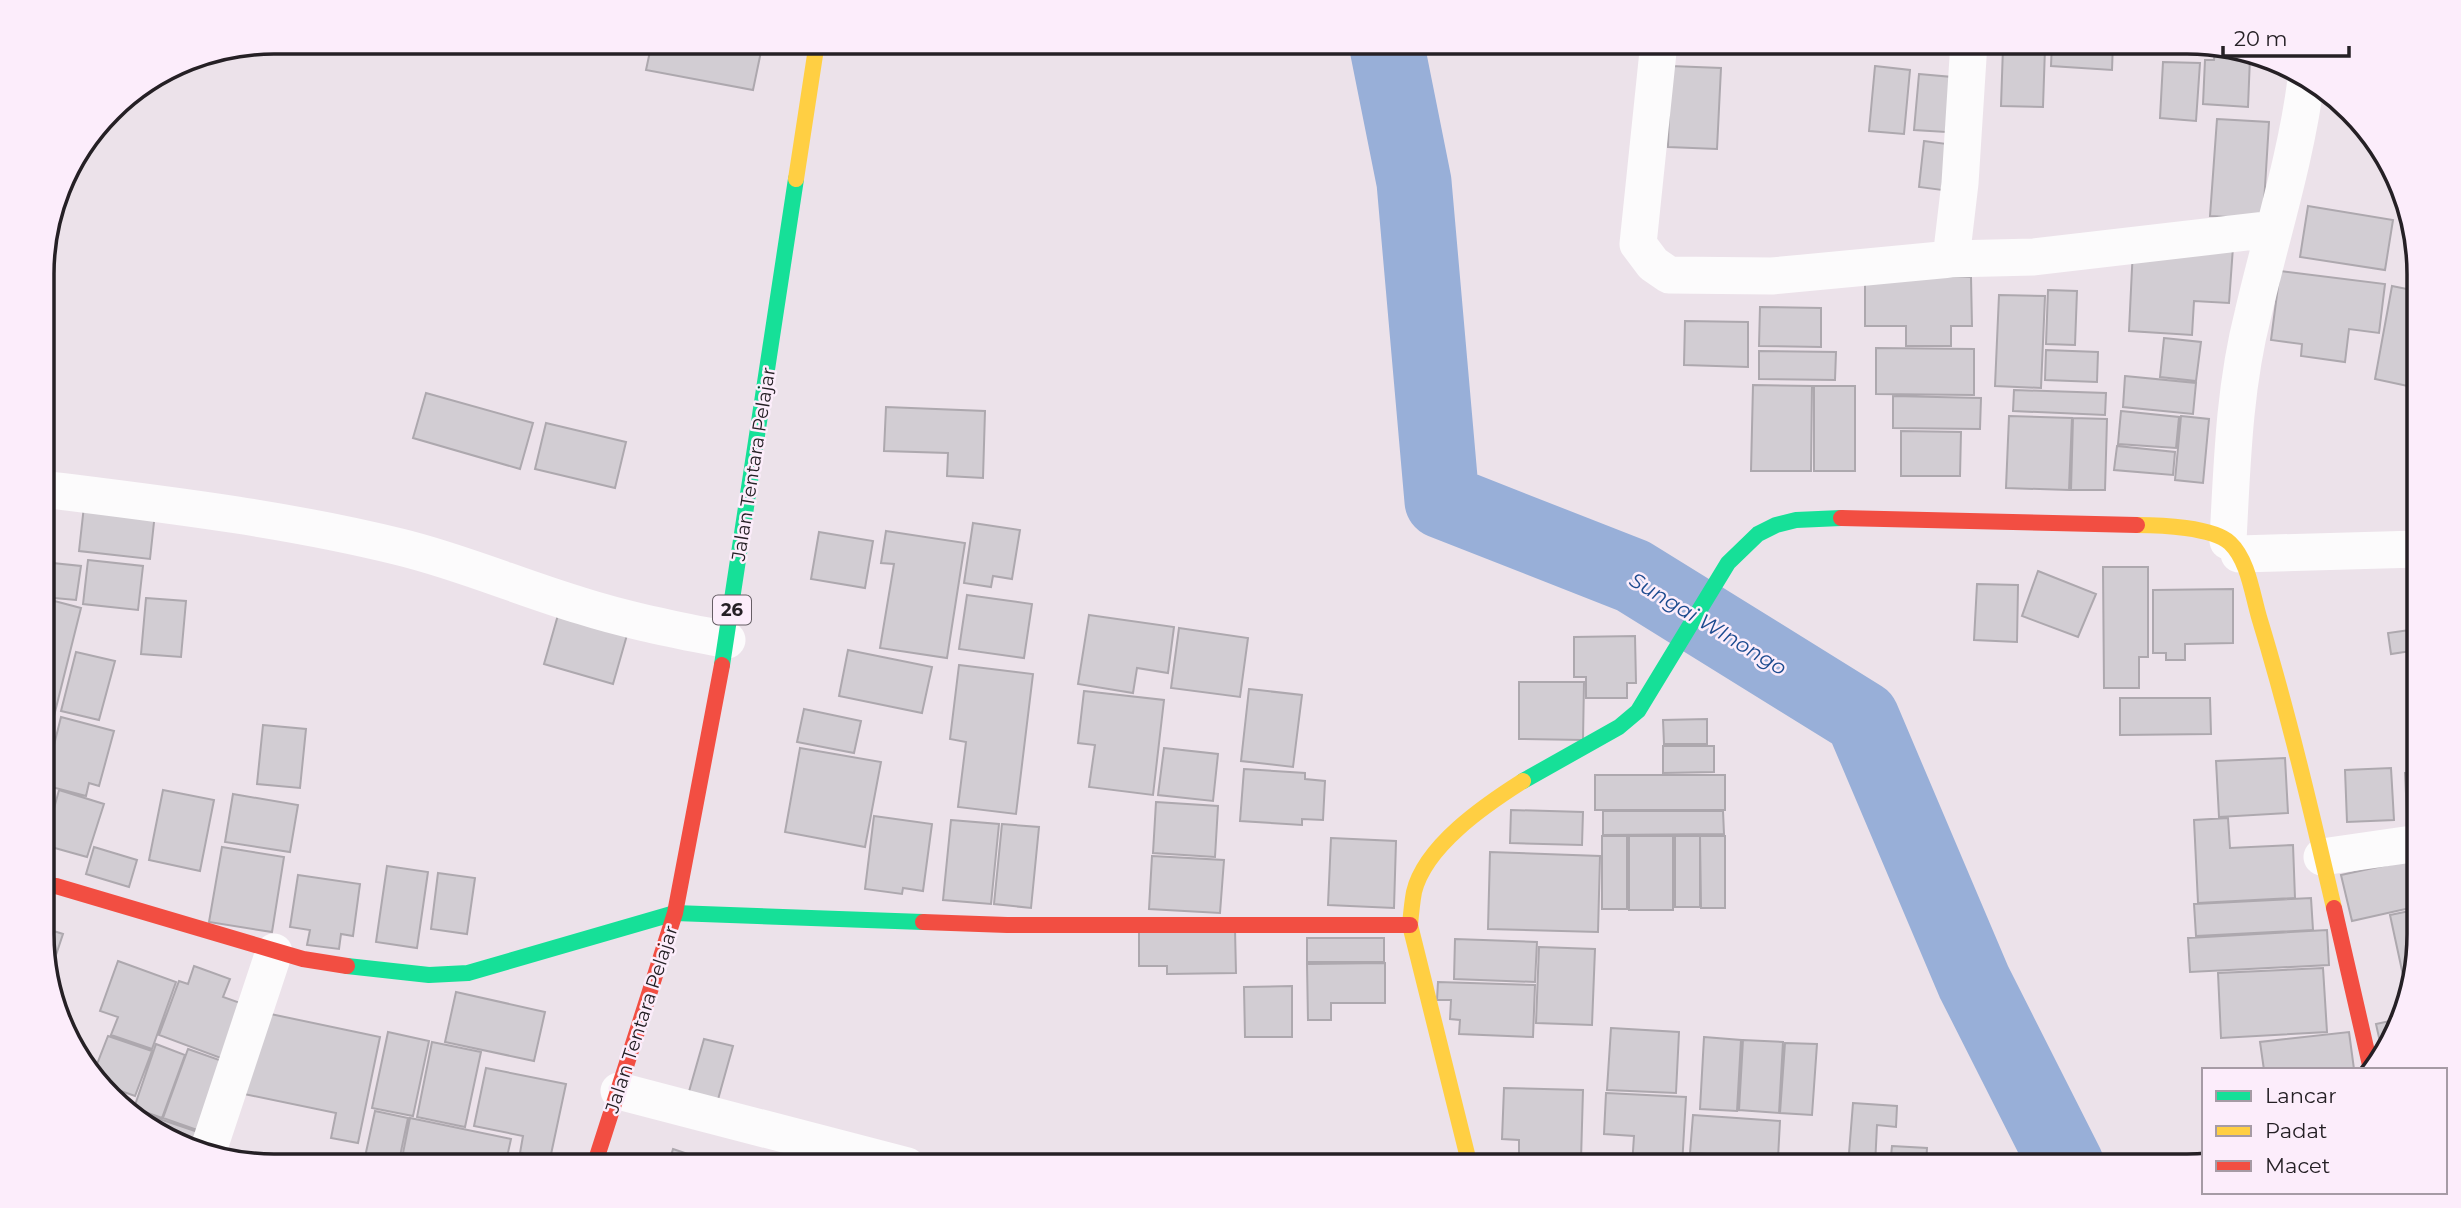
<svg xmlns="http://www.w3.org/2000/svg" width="2461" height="1208" font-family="Montserrat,sans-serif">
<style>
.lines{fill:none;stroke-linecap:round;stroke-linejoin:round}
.river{stroke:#98afd8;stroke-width:75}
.building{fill:#d2cdd3;stroke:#ada8ae;stroke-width:2}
.street{stroke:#fcfbfc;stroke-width:37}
.fast{stroke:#16e098;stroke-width:16}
.slow{stroke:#ffcf43;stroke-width:16}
.jam{stroke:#f24e42;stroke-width:16}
.labels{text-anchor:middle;stroke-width:5;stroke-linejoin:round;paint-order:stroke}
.shield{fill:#fcedfb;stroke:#665e65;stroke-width:2}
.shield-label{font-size:18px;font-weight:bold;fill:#252025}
.street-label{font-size:19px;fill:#252025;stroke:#fcedfb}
.water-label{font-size:21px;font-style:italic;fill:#1c4b8f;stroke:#fcedfb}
.rim{fill:none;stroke:#252025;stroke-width:3.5}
</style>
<rect width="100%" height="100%" fill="#ece2ea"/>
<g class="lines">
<path class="river" d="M1386 42 1414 182 1442 501 1633 576 1862 718 1974 982 2067 1166"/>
</g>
<path class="building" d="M652 42H763L753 90 646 70Z
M1676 42H1720V52L1676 50Z
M2052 42H2113L2112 70 2051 66Z
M2003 47 2045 48 2043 107 2001 106Z
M2215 49 2250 57 2248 107 2203 104 2205 60H2214Z
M2163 62 2200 63 2196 121 2160 118Z
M1670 66 1721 68 1717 149 1668 147Z
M1875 66 1910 70 1904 134 1869 131Z
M1919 74 1952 77 1946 132 1914 130Z
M2217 119 2269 122 2263 219 2210 216Z
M1924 141 1947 144 1942 190 1919 187Z
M2308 206 2393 220 2385 270 2300 257Z
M2233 247 2229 303 2194 301 2192 335 2129 331 2133 248Z
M2280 271 2385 284 2379 333 2349 329 2345 362 2301 356 2302 344 2271 340Z
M1865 275 1971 277 1972 326H1951V346H1906V326H1865Z
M2392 286 2417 291V388L2375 379Z
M2048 290 2077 291 2075 345 2046 344Z
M1999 295 2045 296 2041 388 1995 386Z
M1760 307 1821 308V347L1759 346Z
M1685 321 1748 322V367L1684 365Z
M2164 338 2201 342 2196 381 2160 377Z
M1876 348 1974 349V395L1876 394Z
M2046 350 2098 352 2097 382 2045 380Z
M1759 351 1836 352 1835 380 1759 379Z
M2125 376 2196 383 2193 414 2123 407Z
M1753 385 1812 386 1811 471H1751Z
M1814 386H1855V471H1814Z
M2014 390 2106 393 2105 415 2013 411Z
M426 393 533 423 520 469 413 438Z
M1893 396 1981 398 1980 429 1893 428Z
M886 407 985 411 983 478 947 476 948 453 884 451Z
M2121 411 2179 417 2176 448 2118 444Z
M2009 416 2072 418 2069 490 2006 488Z
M2181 416 2209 419 2203 483 2175 480Z
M2073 418 2107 419 2105 490H2071Z
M546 423 626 442 615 488 535 469Z
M1901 431 1961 432 1960 476H1901Z
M2117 446 2175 452 2173 475 2114 470Z
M43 500 52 501 44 557 43 556Z
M84 506 155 513 150 559 79 551Z
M973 523 1020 530 1012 579 993 576 991 587 964 583Z
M886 531 965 543 947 658 880 648 894 564 881 563Z
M819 532 873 541 865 588 811 579Z
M88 560 143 566 138 610 83 604Z
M43 562 81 566 76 600 43 597Z
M2103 567H2148V657H2139V688H2104Z
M2038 571 2096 594 2078 637 2022 616Z
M1977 584 2018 585 2017 642 1974 640Z
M2233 589V643L2185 644V660H2166V653H2153V590Z
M967 595 1032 604 1024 658 959 649Z
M43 598 81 608 54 716 44 713Z
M146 598 186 601 181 657 141 654Z
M560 608 629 628 613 684 544 664Z
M1089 615 1174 627 1168 673 1137 668 1133 693 1078 684Z
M1179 628 1248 638 1240 697 1171 688Z
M2417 629 2418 650 2391 654 2388 633Z
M1635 636 1636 683H1627V698H1586V677H1574V637Z
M848 650 932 667 922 713 839 696Z
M76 652 115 661 99 720 61 711Z
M959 665 1033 674 1016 814 958 807 966 742 950 739Z
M1519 682H1584L1583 740 1519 739Z
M1249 689 1302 695 1293 767 1241 761Z
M1084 691 1164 700 1153 795 1089 787 1095 745 1078 743Z
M2120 698H2210L2211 734 2120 735Z
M804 709 861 721 854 753 797 742Z
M61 717 114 731 99 786 89 783 86 796 44 785Z
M1707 719V744H1664L1663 720Z
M263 725 306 729 300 788 257 784Z
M1663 746H1714V772L1663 773Z
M800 748 881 762 865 847 785 832Z
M1164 748 1218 754 1213 801 1158 795Z
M2285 758 2288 813 2219 817 2216 761Z
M2391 768 2394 820 2347 822 2345 770Z
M1244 769 1305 773V779L1325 781 1323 820 1302 819V825L1240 821Z
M2419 772V814H2407L2405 773Z
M1595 775H1725V810H1595Z
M59 790 104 804 87 857 44 845Z
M163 790 214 800 200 871 149 860Z
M233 794 298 805 290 852 225 842Z
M1156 802 1218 806 1215 857 1153 853Z
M1511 810 1583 812 1582 845 1510 843Z
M1603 811H1723L1724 834 1603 835Z
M874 816 932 824 923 891 903 888 902 894 865 889Z
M2228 818 2230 848 2293 845 2295 898 2198 903 2194 820Z
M951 820 999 824 991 904 943 900Z
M1002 824 1039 827 1031 908 994 904Z
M1602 836H1627V909H1602Z
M1629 836H1673V910H1629Z
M1675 836H1700V907H1675Z
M1700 836H1725V908H1701Z
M1331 838 1396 841 1394 908 1328 905Z
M94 847 137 860 129 887 86 874Z
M222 847 284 857 272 932 209 922Z
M1490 852 1600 856 1598 932 1488 929Z
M1152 856 1224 860 1220 913 1149 909Z
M2419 858V906L2352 921 2341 875Z
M387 866 428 872 417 948 376 942Z
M438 873 475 878 467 934 431 929Z
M298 875 360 884 353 936 341 934 339 949 307 945 310 930 290 927Z
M2311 898 2313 930 2196 936 2194 904Z
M2419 909V934L2406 989 2390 915Z
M44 928 63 934 49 976 44 965Z
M1235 929 1236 973 1167 974V966H1139V930Z
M2327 930 2329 965 2190 972 2188 938Z
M1307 938H1384V962H1307Z
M1455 939 1537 942 1535 982 1454 979Z
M1539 947 1595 949 1592 1025 1536 1023Z
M118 961 176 982 152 1049 111 1035 118 1017 100 1011Z
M1385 963V1003H1331V1020H1308L1307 964Z
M194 966 230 979 223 997 246 1005 226 1060 159 1035 179 981 188 984Z
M2323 968 2327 1032 2221 1038 2218 973Z
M1438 982 1535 985 1533 1037 1459 1034 1460 1020 1450 1019 1451 1000H1437Z
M1292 986V1037H1245L1244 987Z
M456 992 545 1012 534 1061 445 1042Z
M261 1012 380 1037 358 1143 331 1138 336 1113 244 1094Z
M2399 1019 2395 1036 2382 1051 2376 1024Z
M1611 1028 1679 1032 1676 1093 1607 1090Z
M388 1032 429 1041 413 1116 372 1108Z
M2349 1032 2354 1069 2264 1070 2260 1042Z
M108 1036 152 1051 135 1096 101 1084 92 1077Z
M1704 1037 1741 1040 1737 1111 1700 1109Z
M704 1039 733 1046 717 1103 688 1095Z
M1743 1040 1783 1042 1779 1113 1739 1110Z
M432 1042 481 1052 465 1127 417 1117Z
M1785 1043 1817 1044 1812 1115 1780 1113Z
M156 1044 185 1055 162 1118 134 1108Z
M188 1049 225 1062 200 1131 163 1118Z
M486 1068 566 1084 550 1159 520 1153 523 1136 474 1126Z
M1504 1088 1583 1090 1581 1160 1519 1159V1140L1502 1139Z
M1606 1093 1686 1097 1682 1166H1632L1634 1136 1604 1134Z
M1853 1103 1897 1106 1896 1127 1877 1125 1875 1166H1848Z
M133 1110 198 1132 192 1147 172 1142Z
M375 1111 408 1118 398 1166H363Z
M1693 1115 1780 1121 1778 1158 1690 1153Z
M410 1118 511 1139 505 1166H470L403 1153Z
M1892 1146 1927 1148 1926 1166H1890Z
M673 1149 723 1166H668Z
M403 1154 462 1166H400Z
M1689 1154 1757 1158V1166H1688Z"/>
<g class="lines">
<path class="street" d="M1659 42 1638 244 1653 264 1669 275 1772 276 1951 259 2034 257 2273 229
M1951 259 1960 183 1969 42
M43 489C162 504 283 518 400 547 462 562 521 588 582 606 629 621 678 630 727 640
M2228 541C2232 465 2234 388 2253 314 2271 236 2296 159 2306 80
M2239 554 2418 549
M2322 857 2419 843
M619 1091 907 1166
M208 1151 274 952"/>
<path class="fast" d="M722 665 796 179
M1523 781 1619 727 1638 711 1728 563 1758 534 1776 525 1796 520 1841 518
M347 966 429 975 468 973 675 913 923 922"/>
<path class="slow" d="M796 179 817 42
M2137 525C2160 525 2213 527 2230 543 2248 560 2252 593 2259 617 2288 712 2311 810 2334 908
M1470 1166 1410 925C1411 914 1412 903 1414 892 1425 846 1485 805 1523 781"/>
<path class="jam" d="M1841 518 2137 525
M44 885 56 886 303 959 347 966
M2334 908 2370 1065
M923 922 1007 925H1410
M594 1166 675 913 722 665"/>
</g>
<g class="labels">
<rect class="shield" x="713" y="595.5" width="38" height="29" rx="5"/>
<g class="shield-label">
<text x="732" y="616">26</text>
</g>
<g class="street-label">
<text transform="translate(753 464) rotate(-81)" y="7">Jalan Tentara Pelajar</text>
<text transform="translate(641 1019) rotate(-72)" y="7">Jalan Tentara Pelajar</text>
</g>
<g class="water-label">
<text transform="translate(1708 624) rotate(31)" y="7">Sungai WInongo</text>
</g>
</g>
<path d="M0 0H2461V1208H0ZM274 54H2187A220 220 0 0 1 2407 274V934A220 220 0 0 1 2187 1154H274A220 220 0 0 1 54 934V274A220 220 0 0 1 274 54Z" fill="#fcedfb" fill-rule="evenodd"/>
<path class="rim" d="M274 54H2187A220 220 0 0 1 2407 274V934A220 220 0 0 1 2187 1154H274A220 220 0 0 1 54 934V274A220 220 0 0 1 274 54Z"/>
<rect x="2202" y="1068" width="245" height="126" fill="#fcedfb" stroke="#a69ba5" stroke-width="2"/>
<rect x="2216" y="1091" width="35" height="10" fill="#16e098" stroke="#a69ba5" stroke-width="2"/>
<text x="2265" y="1103" font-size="21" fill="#252025">Lancar</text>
<rect x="2216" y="1126" width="35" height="10" fill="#ffcf43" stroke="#a69ba5" stroke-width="2"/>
<text x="2265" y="1138" font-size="21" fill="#252025">Padat</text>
<rect x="2216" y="1161" width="35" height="10" fill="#f24e42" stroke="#a69ba5" stroke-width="2"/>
<text x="2265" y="1173" font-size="21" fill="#252025">Macet</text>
<path d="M2223 46v10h126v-10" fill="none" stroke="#252025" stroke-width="3.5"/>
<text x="2234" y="46" font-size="21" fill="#252025" stroke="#fcedfb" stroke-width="5" paint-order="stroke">20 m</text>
</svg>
